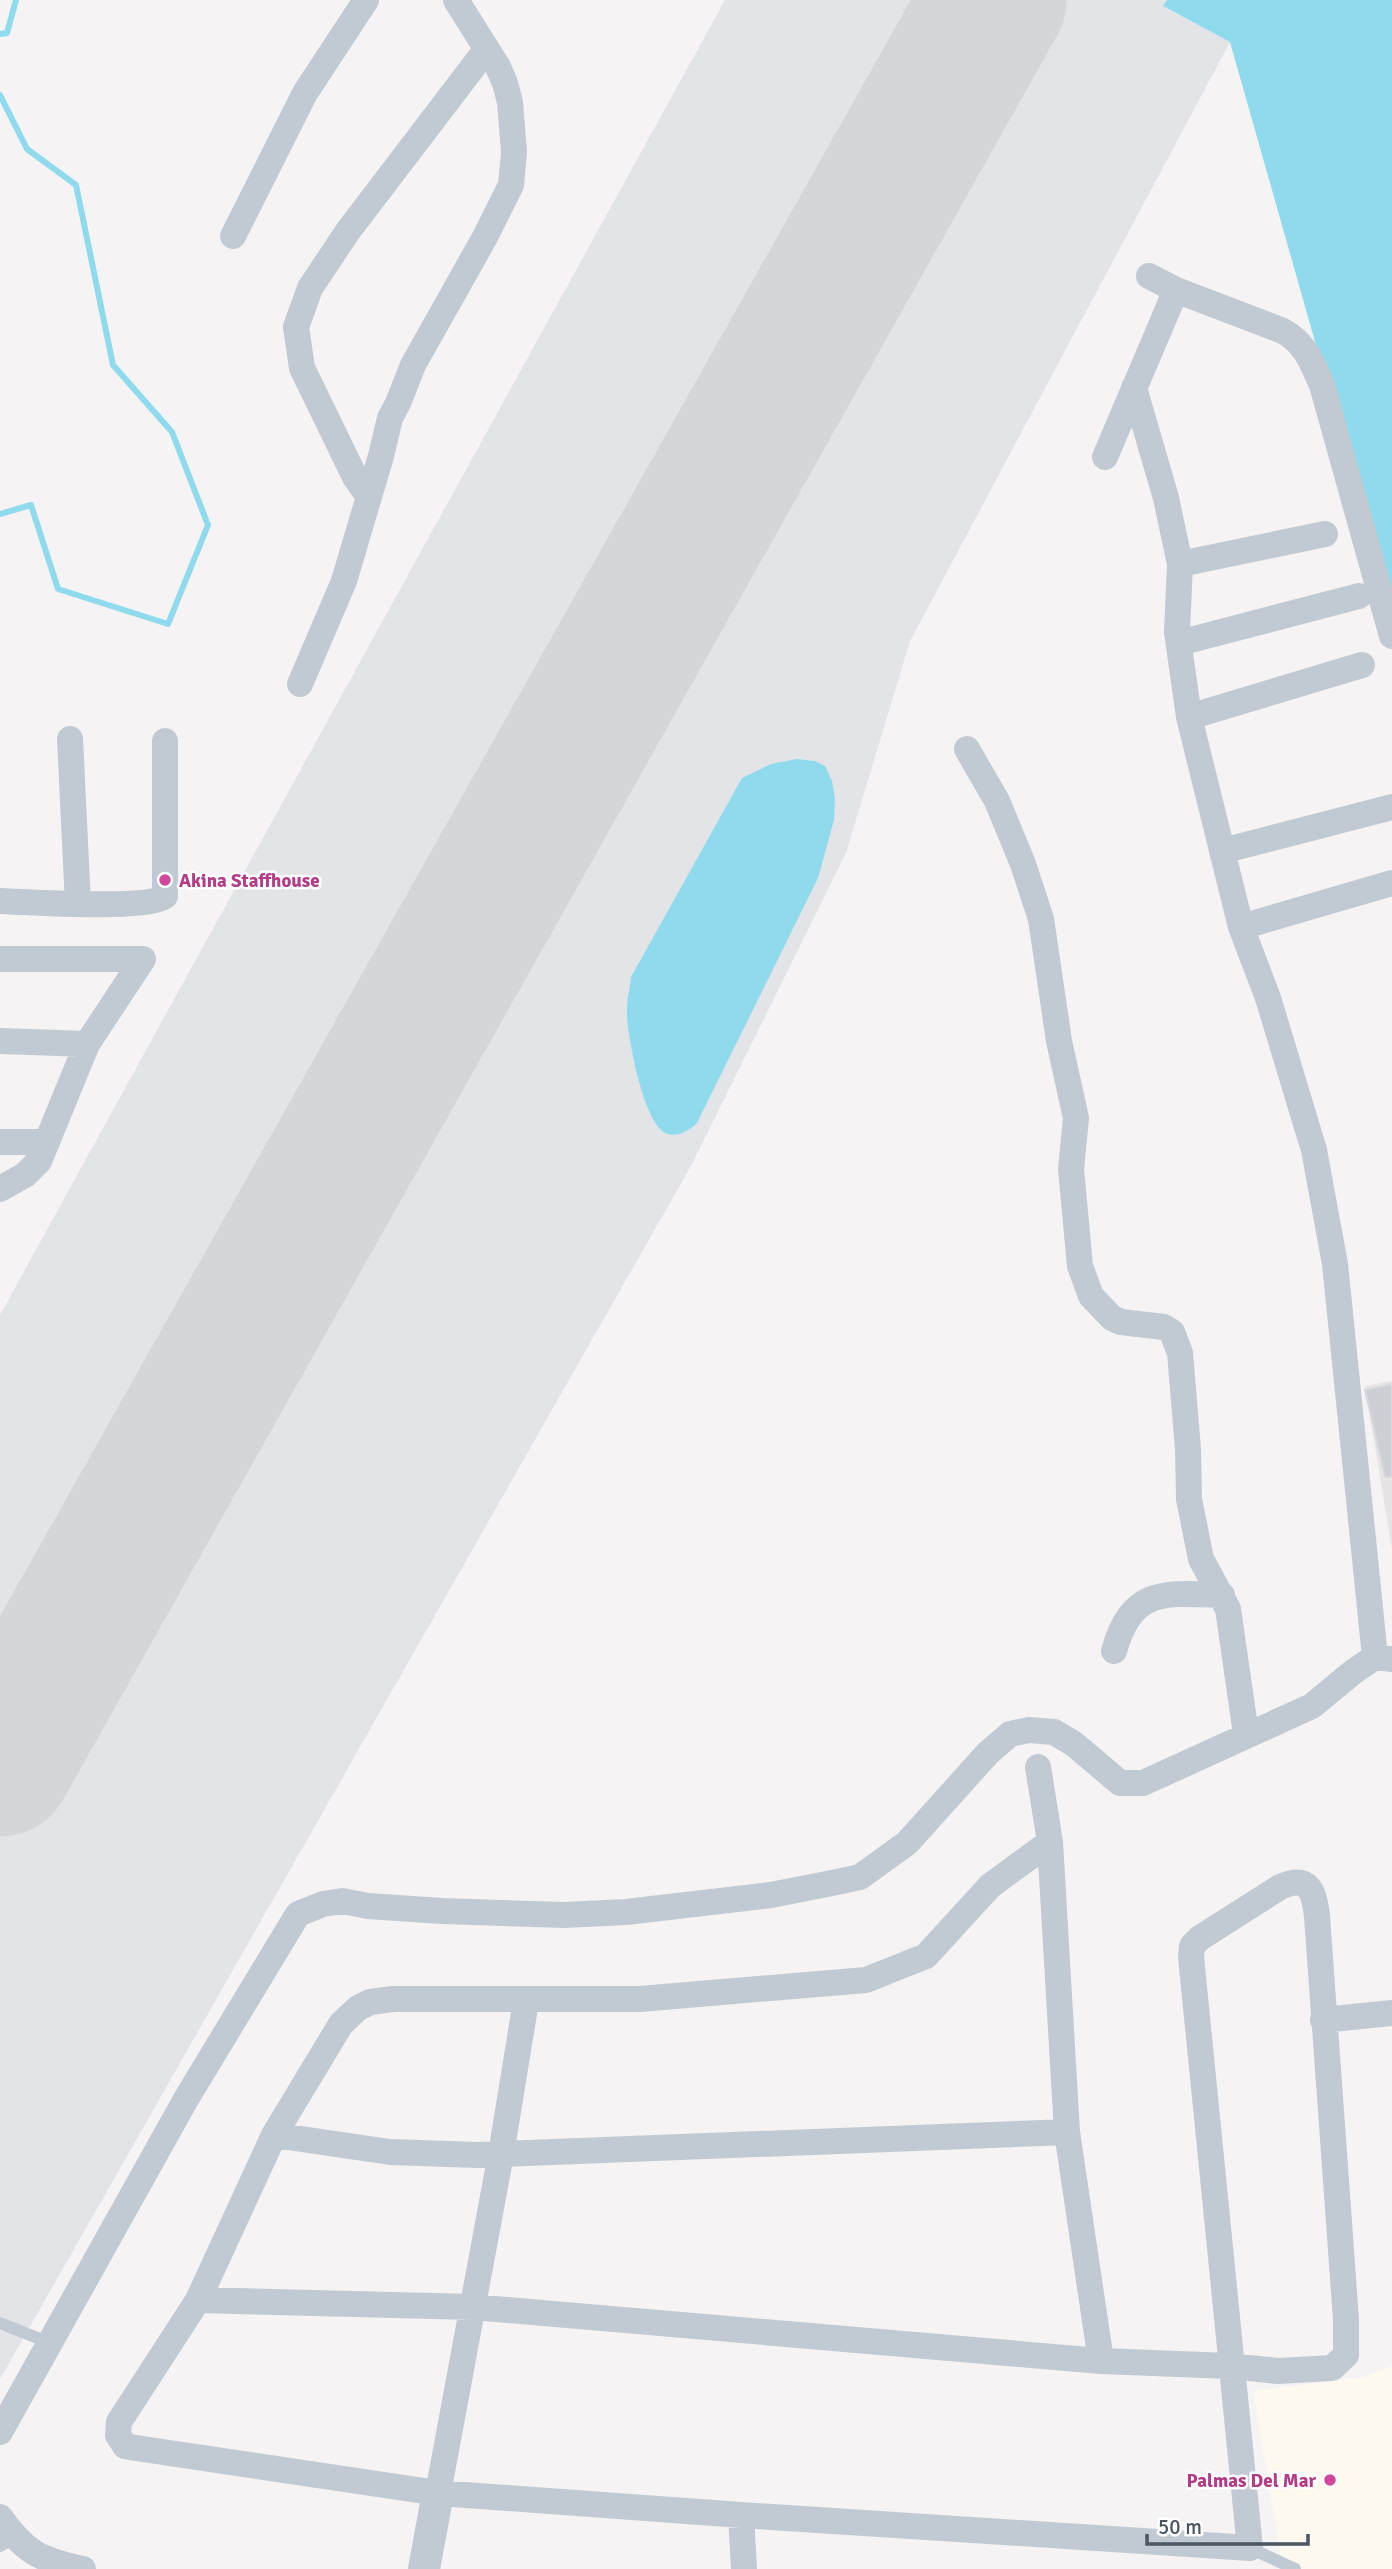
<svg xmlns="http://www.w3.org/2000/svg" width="1392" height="2569" font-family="Signika,sans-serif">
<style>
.commercial{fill:#fdf9ef}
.education{fill:#e6e4e5}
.airport{fill:#e2e4e7}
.water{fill:#90daee}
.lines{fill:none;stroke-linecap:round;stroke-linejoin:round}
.stream{stroke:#90daee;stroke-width:6}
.taxiway{stroke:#d5d6d8;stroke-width:58}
.runway{stroke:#d5d6d8;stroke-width:145}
.building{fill:#cdcfd5;stroke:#d7d9de;stroke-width:2}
.service{stroke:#c1cad2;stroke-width:12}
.minor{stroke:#c1cad2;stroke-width:26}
.tertiary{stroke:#c1cad2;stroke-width:32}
.hotel-dot{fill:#d1479c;stroke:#fff;stroke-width:2.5}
.labels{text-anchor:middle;stroke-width:5;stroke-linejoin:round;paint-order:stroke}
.hotel-label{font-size:19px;font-weight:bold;fill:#b23c85;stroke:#fff;text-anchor:start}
</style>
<rect width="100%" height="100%" fill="#f5f3f3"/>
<path class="commercial" d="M1392 2366V2569H1283L1253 2391 1364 2377Z"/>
<path class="education" d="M1392 1381V1550L1365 1386Z"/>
<path class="airport" d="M725 0H1167L1164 7 1230 42 910 641 846 853 692 1164 0 2379V1315Z"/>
<path class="water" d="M1167 0H1392V613L1230 42 1163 6Z
M797 759 815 761 825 766 832 781 835 799 834 820 818 878 697 1123C689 1130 680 1137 668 1134 644 1128 628 1038 627 1015 626 1003 630 989 631 977L742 778 771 764Z"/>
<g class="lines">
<path class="stream" d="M0 34 7 33 16 0
M0 95 27 149 76 185 113 365 172 432 208 525 168 624 58 589 31 505 0 514"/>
<path class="taxiway" d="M655 565C684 567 696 590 685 615L625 655 631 579 646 567Z"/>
<path class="runway" d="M0 1764 994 0"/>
</g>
<path class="building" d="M1392 1384V1476L1385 1477 1365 1390Z"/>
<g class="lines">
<path class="service" d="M0 2323 50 2343
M0 2546 16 2538
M1250 2548 1295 2569"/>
<path class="minor" d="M233 236 305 93 366 0
M1149 276 1176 290 1283 331C1306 344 1311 361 1322 385L1392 636
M1134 388 1166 498 1180 564 1177 632 1189 717 1241 927 1268 998 1314 1150 1335 1264 1375 1657
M1105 457 1176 290
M369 497 355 477 302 368 296 327 310 288 348 231 486 50
M1180 564 1325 534
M1179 643 1359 596
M300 684 344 581 381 456 390 418 398 403 413 365 485 237 511 185 514 152 510 102 505 83 498 67 456 0
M1189 717 1362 665
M70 739 78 904
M967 749 997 801 1023 864 1041 919 1059 1041 1076 1118 1071 1169 1080 1266 1091 1296 1112 1318 1121 1322 1164 1327 1172 1332 1180 1353 1188 1449 1189 1499 1201 1559 1228 1609 1246 1734
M1222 851 1392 807
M0 901C28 902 149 910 165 896V741
M1241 927 1392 883
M0 959H143
M0 1041 87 1044
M0 1142H47
M0 1189 25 1175 39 1161 87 1044 143 959
M1114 1651C1132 1587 1165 1593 1222 1595
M1038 1767 1050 1842 1067 2132 1101 2361
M1323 2020 1392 2013
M274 2135 390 2152 477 2155 1067 2132
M198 2300 473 2307 1101 2361 1230 2366 1278 2371 1332 2368 1346 2355V2320L1317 1916C1314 1891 1309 1874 1280 1887L1200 1938 1192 1946 1191 1957 1250 2548 741 2515 438 2493 136 2448 125 2446 118 2435 119 2422 198 2300 274 2135 341 2024 358 2008 370 2002 393 1999H640L866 1980 926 1956 990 1886 1050 1842
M0 2432 186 2099 298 1914 323 1904 342 1901 368 1906 442 1911 564 1915 626 1912 771 1895 837 1882 860 1877 907 1843 988 1753 1010 1734 1029 1730 1054 1732 1074 1744 1120 1783H1143L1312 1706 1353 1672 1375 1657 1392 1659
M438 2493 501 2154 526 2001
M741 2515 744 2569
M0 2517C25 2553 41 2560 83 2569"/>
<path class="tertiary" d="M424 2569 438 2493"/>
</g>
<g class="hotel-dot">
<circle cx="165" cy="880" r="7"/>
<circle cx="1330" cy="2480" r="7"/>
</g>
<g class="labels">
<g class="hotel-label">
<text x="179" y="887">Akina Staffhouse</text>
<text x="1316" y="2487" text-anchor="end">Palmas Del Mar</text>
</g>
</g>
<path d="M1147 2534v10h161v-10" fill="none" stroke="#4a5661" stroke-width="3.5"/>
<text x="1158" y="2534" font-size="21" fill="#4a5661" stroke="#ffffff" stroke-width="5" paint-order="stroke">50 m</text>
</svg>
